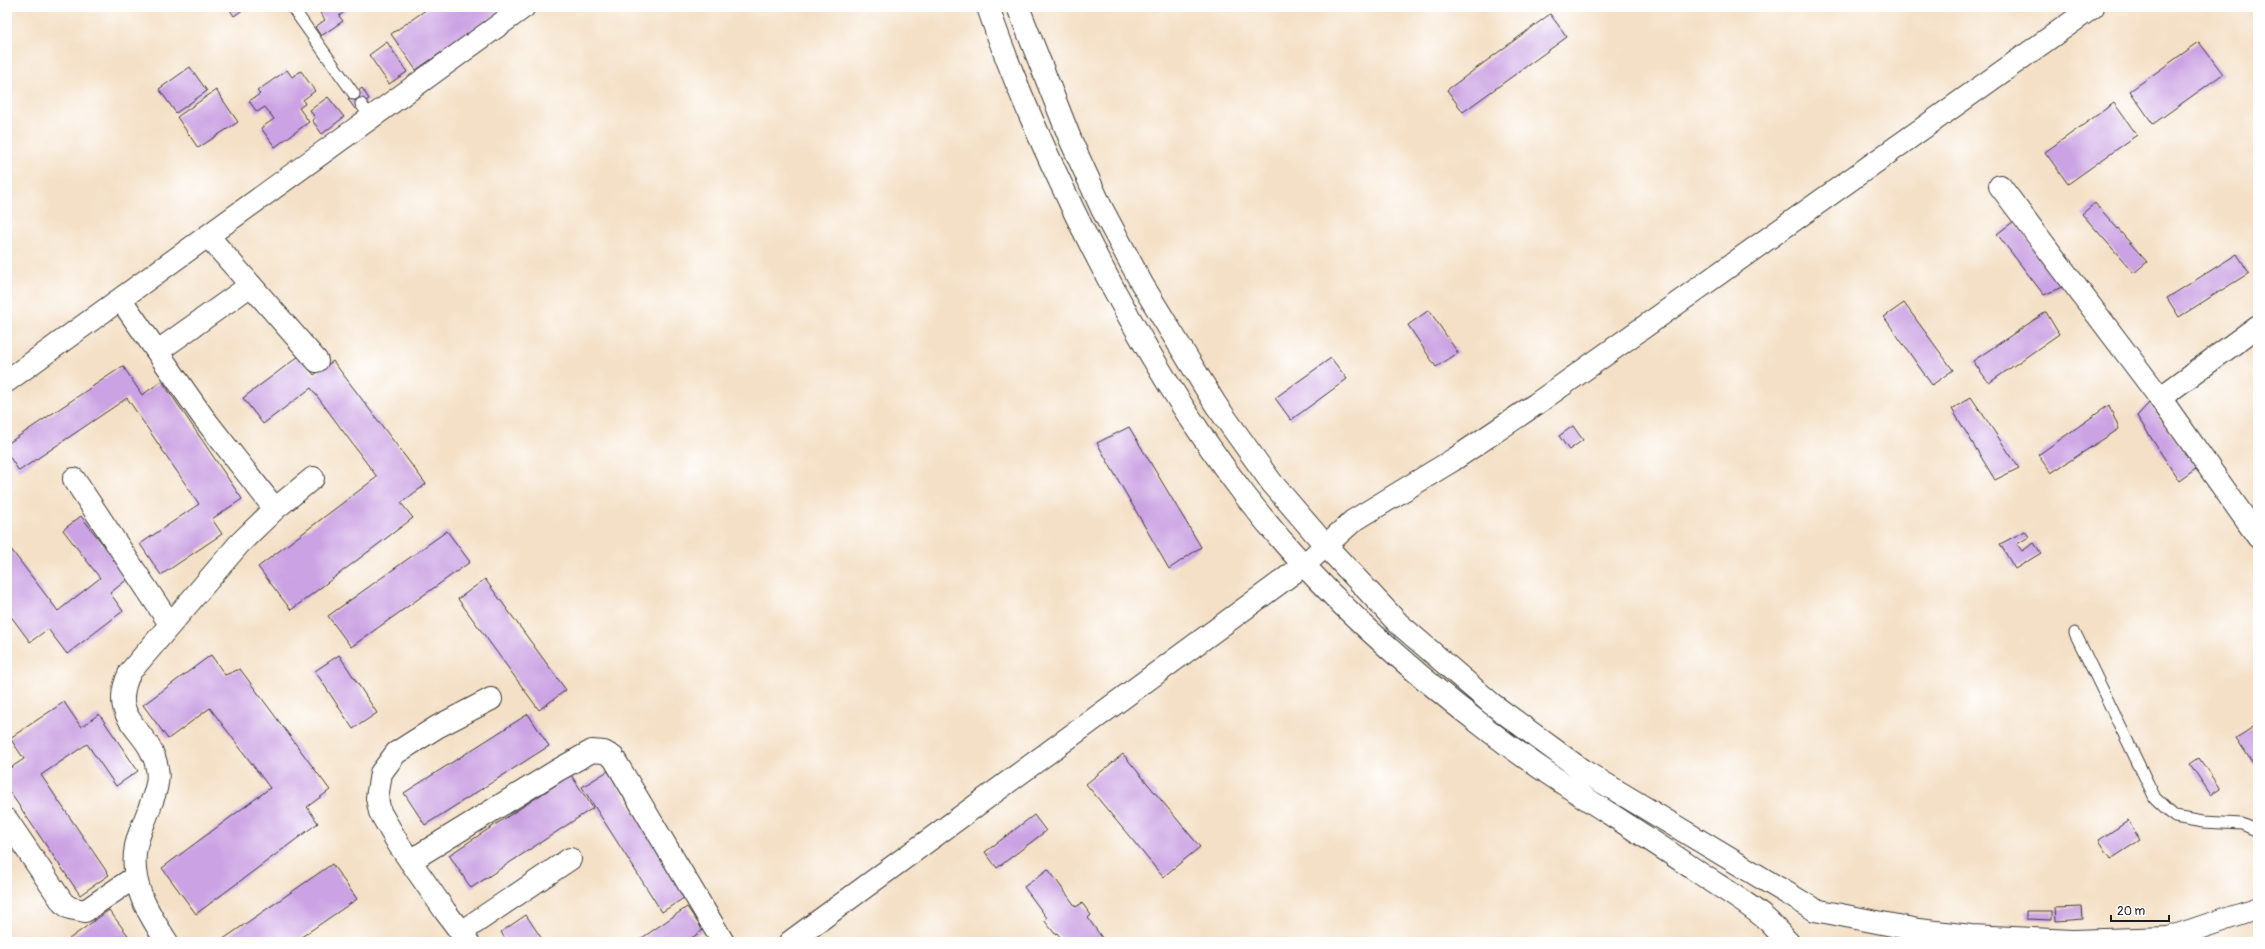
<svg xmlns="http://www.w3.org/2000/svg" width="2265" height="949" font-family="Pangolin,sans-serif">
<style>
.building{fill:#cba2e3}
.lines{fill:none;stroke-linecap:round;stroke-linejoin:round}
.lane-casing{stroke:#3c3936;stroke-width:13}
.street-casing{stroke:#3c3936;stroke-width:24}
.secondary-casing{stroke:#3c3936;stroke-width:24}
.primary-casing{stroke:#3c3936;stroke-width:24}
.highway-casing{stroke:#3c3936;stroke-width:24}
.lane{stroke:#fff;stroke-width:11}
.street{stroke:#fff;stroke-width:22}
.secondary{stroke:#fff;stroke-width:22}
.primary{stroke:#fff;stroke-width:22}
.highway{stroke:#fff;stroke-width:22}
</style>
<rect width="100%" height="100%" fill="#fff"/>
<filter id="ink" filterUnits="userSpaceOnUse"><feTurbulence type="fractalNoise" baseFrequency=".025" numOctaves="2"/><feDisplacementMap in="SourceGraphic" scale="8" xChannelSelector="R" yChannelSelector="G"/><feConvolveMatrix kernelMatrix="1 2 1 2 8 2 1 2 1" color-interpolation-filters="sRGB"/></filter>
<filter id="wash" filterUnits="userSpaceOnUse"><feTurbulence type="fractalNoise" baseFrequency=".012" numOctaves="4" result="noise"/><feDisplacementMap in="SourceGraphic" scale="16" xChannelSelector="R" yChannelSelector="G"/><feGaussianBlur stdDeviation="0.9" result="paint"/><feColorMatrix in="noise" values="0 0 0 0 0 0 0 0 0 0 0 0 0 0 0 0 0 1.4 0 .05"/><feComposite in="paint" operator="in"/></filter>
<g filter="url(#wash)">
<rect width="100%" height="100%" fill="#f4e0c6"/>
<g id="blocks">
<path class="building" d="M228 7H247L234 16Z
M316 7H351L339 16 343 21 321 36 315 27 325 20Z
M430 7H507L416 70 391 34Z
M1550 14 1567 37 1463 112 1447 90Z
M387 42 407 72 389 84 369 55Z
M2199 42 2223 74 2153 124 2130 91Z
M190 67 207 91 176 113 159 89Z
M287 70 292 77 301 71 315 91 303 100 305 104 299 108 309 122 275 147 261 128 274 119 265 107 257 112 249 101 260 94 257 91Z
M362 88 369 99 355 109 348 99Z
M216 90 238 122 198 148 177 117Z
M328 97 344 117 322 134 312 120 315 118 310 110Z
M2114 103 2137 135 2068 184 2045 152Z
M2095 203 2147 262 2134 273 2082 214Z
M2014 221 2064 286 2044 295 1997 234Z
M2237 254 2249 273 2179 317 2167 298Z
M1904 303 1953 370 1932 385 1884 317Z
M1429 310 1458 353 1436 367 1408 325Z
M2046 312 2059 334 1989 383 1973 361Z
M299 356 314 375 333 361 426 484 401 503 413 518 291 610 258 567 377 477 311 388 263 424 243 398Z
M1331 358 1347 379 1291 420 1275 398Z
M123 366 142 395 162 381 242 499 212 519 222 534 161 575 140 544 199 504 127 398 19 471 7 453V444Z
M1971 397 2019 468 1995 480 1952 409Z
M2149 403 2197 468 2179 481 2137 416Z
M2109 405 2119 429 2051 473 2038 455Z
M1573 426 1583 440 1569 450 1559 436Z
M1129 427 1201 547 1169 569 1097 443Z
M81 516 129 578 110 593 123 611 67 654 48 629 30 642 7 611V544L58 611 100 578 63 530Z
M447 531 470 562 351 647 328 616Z
M2025 531 2029 537 2017 544 2022 551 2034 543 2041 553 2015 569 2000 544Z
M485 579 566 690 539 710 458 599Z
M211 655 225 675 240 669 330 790 307 807 318 823 196 914 162 868 270 788 210 708 168 739 143 705Z
M339 655 377 713 353 729 315 671Z
M64 702 81 727 99 714 138 771 116 786 87 744 41 775 109 875 80 895 7 788V770L24 759 10 738Z
M528 714 549 746 425 825 404 793Z
M2258 724V762L2254 765 2236 738Z
M1123 754 1200 847 1163 877 1086 784Z
M2199 758 2220 789 2211 795 2190 764Z
M608 771 687 896 662 912 582 787Z
M571 775 593 808 471 888 449 855Z
M1034 815 1046 831 997 868 985 852Z
M2128 821 2140 840 2111 859 2099 840Z
M332 864 357 899 294 942H219Z
M1048 869 1076 907 1082 903 1091 915 1088 918 1105 942H1064L1057 933 1055 934 1044 920 1047 918 1024 887Z
M687 907 703 930 686 942H636Z
M2082 907 2083 919 2056 921 2055 908Z
M109 910 133 942H65Z
M2026 911H2052V920L2026 919Z
M526 915 544 942H507L501 932Z"/>
</g>
</g>
<g filter="url(#ink)">
<use href="#blocks" fill-opacity="0" stroke="#3c3936" stroke-width="1"/>
<g class="lines">
<defs>
<path id="lane" d="M292 7 354 94
M361 104 371 118
M2075 633 2155 798 2175 817 2203 822 2242 824 2258 831"/>
<path id="street" d="M2000 186 2160 398 2258 537
M208 236 317 361
M121 300 203 417 275 509 239 544 130 672C106 722 150 727 157 768 160 783 153 798 148 812 144 823 138 835 136 846 129 883 148 913 167 942
M158 351 251 285
M7 381 524 7
M2160 398 2258 326
M74 479 170 624
M275 509 313 478
M7 820 63 903 70 908 85 911 135 877
M410 861 558 770 592 751 604 752 613 757 723 942
M461 932 570 859
M468 942 445 911 399 845 380 812 377 798 381 773 396 753 437 727 491 699
M790 942 1304 565"/>
<path id="secondary" d="M1304 565 1353 521 1453 460 1536 404 2093 7"/>
<path id="primary" d="M988 7C1007 64 1030 117 1055 171 1108 286 1170 398 1247 498 1313 584 1403 665 1488 730 1555 782 1629 824 1698 872 1720 887 1745 901 1766 919 1774 926 1780 934 1788 942
M1018 7 1071 141 1102 209 1142 284 1216 405 1272 483 1326 546 1398 623 1492 704 1582 770 1815 910 1918 930 1971 936 2072 941 2169 938"/>
<path id="highway" d="M2157 942 2258 908"/>
</defs>
<use href="#lane" class="lane-casing"/>
<use href="#street" class="street-casing"/>
<use href="#secondary" class="secondary-casing"/>
<use href="#primary" class="primary-casing"/>
<use href="#highway" class="highway-casing"/>
<use href="#lane" class="lane"/>
<use href="#street" class="street"/>
<use href="#secondary" class="secondary"/>
<use href="#primary" class="primary"/>
<use href="#highway" class="highway"/>
</g>
</g>
<rect width="2265" height="949" fill="none" stroke="#fff" stroke-width="24"/>
<path d="M2111 915v6h58v-6" fill="none" stroke="#1c1c1c" stroke-width="2"/>
<text x="2117" y="915" font-size="12" fill="#1c1c1c" stroke="#ffffff" stroke-width="3" paint-order="stroke">20 m</text>
</svg>
